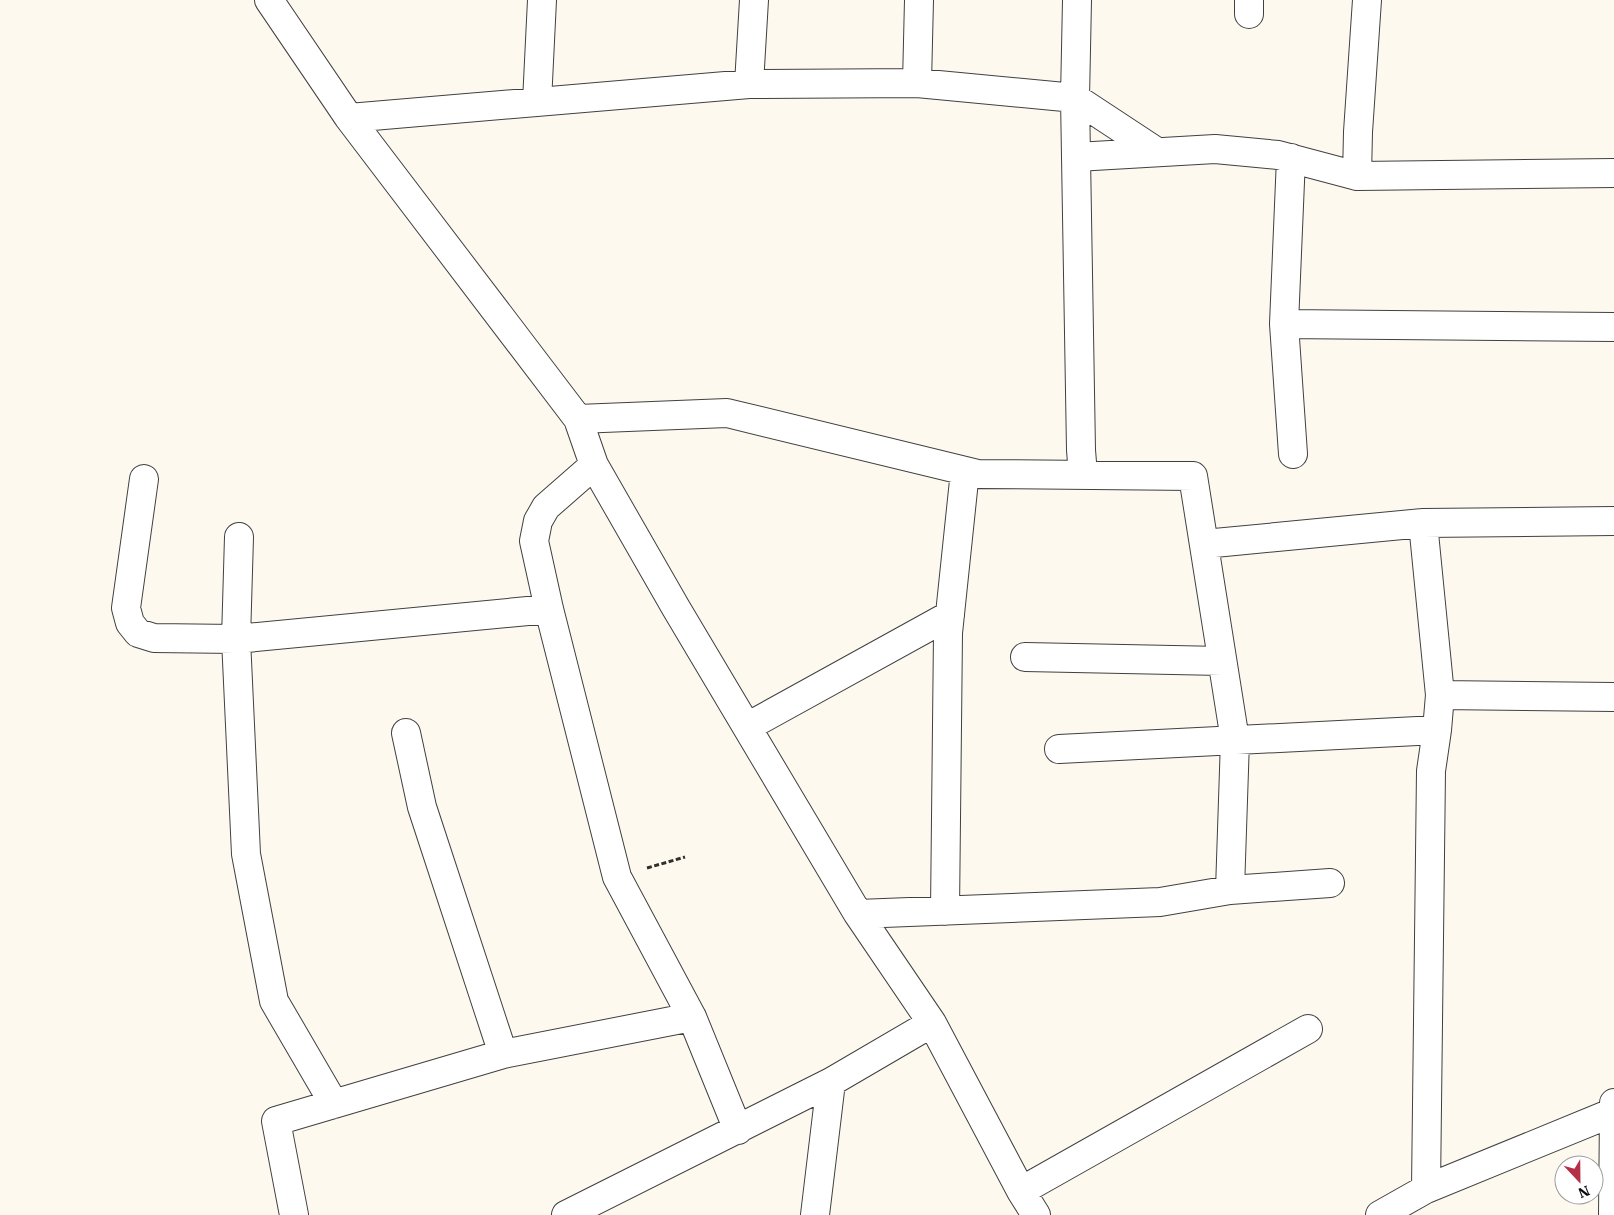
<svg xmlns="http://www.w3.org/2000/svg" width="1614" height="1215" font-family="'IBM Plex Serif',serif">
<style>
.lines{fill:none;stroke-linecap:round;stroke-linejoin:round}
.minor-casing{stroke:#404040;stroke-width:30}
.path{stroke:#2f2f2f;stroke-width:3;stroke-dasharray:5 2.5;stroke-linecap:butt}
.minor{stroke:#fff;stroke-width:28}
</style>
<rect width="100%" height="100%" fill="#fef9ef"/>
<g class="lines">
<defs>
<path id="minor" d="M269 0 349 118 578 419 594 465 676 608 858 914 932 1023 1021 1191 1036 1215
M1077 0 1075 98 1081 450 1083 475
M1249 0V14
M917 83 919 0
M749 84 754 0
M537 102 542 0
M349 118 749 84 917 83 1075 98 1157 152
M1076 157 1215 149 1278 155 1357 176 1614 173
M1291 158 1284 324 1293 454
M1357 176 1358 132 1367 0
M1284 324 1614 327
M578 419 727 413 978 474 1193 476 1235 740 1230 890
M594 465 546 507 538 521 534 541 549 609 617 877 692 1017 738 1130
M144 479 126 608 130 623 138 633 154 638 236 639 549 609
M1423 523 1440 695 1437 730 1431 771 1426 1189
M239 537 236 639 246 854 274 1001 334 1104
M1204 544 1423 523 1614 521
M1025 657 1222 661
M1440 695 1614 697
M747 727 950 615
M406 733 422 807 503 1054
M1059 749 1437 730
M945 911 948 633 965 471
M858 914 1160 902 1230 890 1330 883
M1021 1191 1308 1029
M294 1215 276 1121 503 1054 692 1017
M566 1215 831 1082 932 1023
M815 1215 831 1082
M1380 1215 1426 1189 1614 1112V1103
M1613 1215 1614 1112"/>
</defs>
<use href="#minor" class="minor-casing"/>
<path class="path" d="M647 868 685 857"/>
<use href="#minor" class="minor"/>
</g>
<g transform="translate(1579 1180) rotate(158)"><circle r="24" fill="#ffffff" stroke="#9e9e9e"/>
<path d="M0-4L9 19L0 12L-9 19Z" fill="#b42f48"/>
<text y="-8" font-size="14" font-weight="bold" text-anchor="middle" fill="#0d0d0d">N</text>
</g>
</svg>
